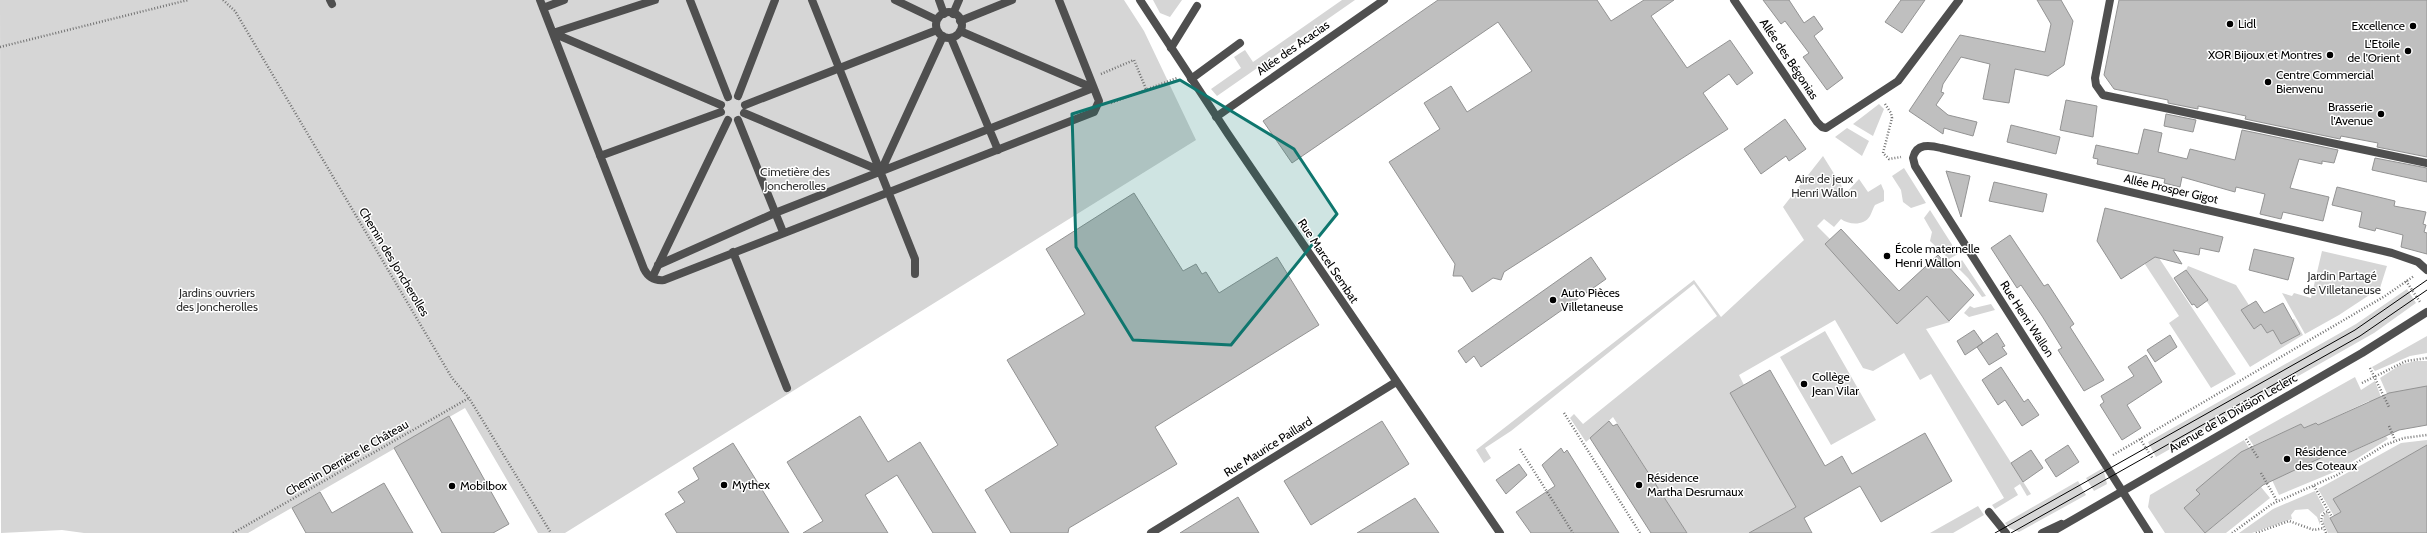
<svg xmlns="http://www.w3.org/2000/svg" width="2427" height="533" font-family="Cabin,sans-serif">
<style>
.green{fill:#d6d6d6}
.building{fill:#bfbfbf;stroke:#939393}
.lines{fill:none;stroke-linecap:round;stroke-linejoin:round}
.path{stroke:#717171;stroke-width:2.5;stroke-dasharray:1 2;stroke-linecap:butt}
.service{stroke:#4f4f4f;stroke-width:8}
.minor{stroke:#4f4f4f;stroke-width:8}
.tertiary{stroke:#4f4f4f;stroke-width:8}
.tram{stroke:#000;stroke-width:1}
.marked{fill:#0f766e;fill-opacity:0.2;stroke:#0f766e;stroke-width:3;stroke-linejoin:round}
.poi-dot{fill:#000;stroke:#fff;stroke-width:1.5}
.labels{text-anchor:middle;stroke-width:3;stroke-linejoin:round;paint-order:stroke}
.poi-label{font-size:12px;fill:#000;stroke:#fff;text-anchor:start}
.street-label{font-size:12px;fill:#000;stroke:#fff}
.park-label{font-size:12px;fill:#2d2d2d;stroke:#fff}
</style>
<rect width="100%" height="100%" fill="#fff"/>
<path class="green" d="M0 0H1124L1144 31 1196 140 565 533H538L465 408 248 533H84L62 530 1 533Z
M1153 0H1182L1170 17 1160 13Z
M1342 0H1355L1217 96 1211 89 1241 68 1234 57 1245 50 1253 62Z
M1879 104 1884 109 1873 136 1853 124Z
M1847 128 1869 141 1862 156 1835 137Z
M1823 156 1846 193 1859 179 1868 192 1881 184 1884 191V201L1875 205C1873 208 1872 212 1870 216 1864 226 1849 225 1841 219L1834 227 1824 219 1817 226 1830 239 1825 244 1897 323 1927 296 1950 322 1926 329 2031 494 2027 496 2020 484 2014 488 2018 495 1995 509 1992 505 2004 498 1931 374 1920 380 1904 353 1873 371 1863 368 1835 320 1739 375 1744 385 1730 393 1797 506 1749 533H1687L1613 417 1586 442 1570 418 1574 414 1583 424 1717 316 1694 284 1511 431 1485 448 1491 458 1484 463 1476 450 1694 280 1721 317 1804 240 1783 207Z
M1904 168 1926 203 1911 208 1903 202 1901 190 1892 176Z
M1930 210 1958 254 1949 259 1930 241 1932 232 1924 218Z
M2322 251 2387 266 2380 288 2339 315 2305 334 2282 293 2292 296 2294 293 2311 298Z
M2137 252 2159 258 2236 374 2211 388 2169 323 2179 316Z
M1962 260 1986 296 1982 297 1968 278 1957 267Z
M2188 266 2236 285 2267 333 2294 319 2303 335 2250 367 2186 270Z
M2407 289 2416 303 2374 333 2156 457 2148 442 2356 324Z
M1991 304 1995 310 1969 317 1964 313 1970 306 1974 308Z
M1825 331 1876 420 1831 445 1780 357Z
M2427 336V353L2410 356 2375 371 2372 367Z
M2415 361H2427V386L2392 405 2380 378 2400 365Z
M2355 377 2361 390 2375 381 2381 397 2376 414 2369 401 2318 425 2316 423 2304 428 2301 424 2255 445 2260 456 2248 437Z
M2386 436 2388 439 2339 470 2279 495 2272 480 2331 453 2332 456 2345 450 2347 454Z
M2244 440 2256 459 2235 457 2197 490 2200 494 2184 508 2205 533H2165L2148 507 2150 495Z
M2427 440V445L2333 499 2341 512 2334 516 2318 489 2401 443Z
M2103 468 2107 484 2094 491 2086 478Z
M2078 481 2086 495 2019 532 2009 528 2005 523Z
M2261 487 2270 498 2226 533H2205Z
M2315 491 2325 510 2320 514V525L2317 517 2308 509 2295 510 2291 515 2292 519 2252 533H2239L2273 509Z
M1978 506 1984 515 1953 533H1930Z
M2327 512 2338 533H2328L2323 523 2324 515Z"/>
<path class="building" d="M1438 0H1597L1611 21 1644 0H1674L1651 16 1687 68 1730 40 1753 73 1737 85 1729 74 1703 93 1728 129 1504 272 1501 280 1493 278 1472 292 1462 276H1453L1455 264 1389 162 1440 129 1424 103 1451 86 1467 112 1532 71 1498 22 1292 163 1263 121Z
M1763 0H1789L1804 23 1814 16 1823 29 1814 36 1843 78 1827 90 1803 57 1809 53 1785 21 1781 24Z
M1901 0H1925L1902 33 1885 22Z
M2037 0H2061L2073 21 2064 65 2048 76 2015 69 2009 103 1983 99 1990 64 1961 57 1943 84 1941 92 1944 93 1936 105 1948 115 1977 122 1973 136 1944 128 1943 134 1909 111 1960 35 2045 52 2051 24Z
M2119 0H2427V157L2377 147 2378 143 2341 136 2340 139 2245 119 2246 116 2198 106V109L2168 103V100L2114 89 2104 75Z
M2066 100 2097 106 2093 137 2060 130Z
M2166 114 2196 120 2193 132 2164 126Z
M1785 119 1806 149 1789 161 1786 156 1761 174 1744 149Z
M2011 125 2060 137 2056 154 2007 142Z
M2144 129 2162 133 2158 152 2187 159 2190 149 2235 160 2242 130 2338 150 2334 163 2322 161V164L2299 159 2290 188 2329 197 2323 221 2283 212 2281 219 2260 214 2265 194 2236 187 2235 192 2182 177 2180 187 2164 183 2165 179 2097 164 2098 159 2093 158 2096 145 2138 154Z
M2375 158 2427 168V182L2372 170Z
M1946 171 1970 176 1961 217Z
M1994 182 2047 194 2043 212 1989 201Z
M2337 187 2395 201 2394 206 2426 212 2423 224 2426 225 2424 232 2427 233V254L2401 247 2403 235 2376 228 2375 231 2359 227 2362 212 2332 205Z
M1134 193 1183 271 1196 264 1202 274 1206 272 1219 293 1277 257 1319 325 1155 427 1177 464 1069 528 1068 533H1011L985 490 1058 445 1007 360 1085 314 1046 249Z
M2105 208 2223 237 2219 252 2200 248 2199 255 2173 250 2182 264 2155 257 2121 279 2097 241Z
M1841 229 1899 291 1938 255 1974 295 1949 321 1927 296 1897 324 1825 244Z
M2010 235 2044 286 2048 284 2074 324 2070 327 2104 380 2084 391 2058 350 2062 348 2042 316 2021 285 2017 288 1991 248Z
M2254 249 2294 258 2288 280 2249 270Z
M1591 257 1606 279 1481 367 1474 356 1466 363 1458 351Z
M2186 270 2208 300 2197 308 2194 304 2192 305 2174 278Z
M2256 301 2264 313 2283 303 2300 334 2281 344 2273 330 2267 333 2261 324 2254 329 2241 310Z
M1974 330 1983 343 1965 355 1957 341Z
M1997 333 2005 346 2002 347 2007 354 1989 365 1977 347Z
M2170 335 2177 347 2155 362 2147 350Z
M2146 355 2162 382 2127 405 2141 428 2122 440 2100 405 2104 402 2101 396 2134 376 2128 367Z
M2001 367 2024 402 2028 399 2039 415 2022 426 2005 400 1998 405 1982 380Z
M1770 370 1825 466 1842 456 1852 474 1925 433 1952 481 1881 522 1860 486 1804 518 1812 533H1749L1796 507 1730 393Z
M2427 386V425L2399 430 2346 454 2345 450 2332 456 2331 453 2263 485 2205 533 2184 508 2200 494 2196 490 2241 452 2301 424 2304 428 2316 423 2318 425 2389 393Z
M449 416 509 524 493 533H442L394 448Z
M860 416 888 462 920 442 976 533H933L897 475 865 495 888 533H803L823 521 787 462Z
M1382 421 1409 464 1311 525 1284 481Z
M1609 421 1613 426 1617 424 1687 533H1651L1590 438Z
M733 443 789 533H677L665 514 685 502 678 492 699 479 693 468Z
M2068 445 2079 462 2056 477 2045 460Z
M2427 445V533H2338L2330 518 2341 512 2333 499Z
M1561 448 1564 453 1567 450 1619 533H1531L1516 512 1555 486 1542 465Z
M2031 450 2043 468 2023 482 2011 463Z
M1519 464 1527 475 1506 494 1496 480Z
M384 483 413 533H306L292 508 320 492 332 513Z
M1238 497 1259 533H1180Z
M1415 498 1439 533H1357Z"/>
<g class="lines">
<path class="path" d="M223 0 235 11 452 378 469 398 551 533
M0 47 188 0
M1101 74 1134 60 1146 89
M1111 103 1177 78
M1885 104 1891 113 1892 118 1883 153 1889 159 1901 157
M2406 281 2420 302
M2370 368 2389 407
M2362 383 2406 361 2427 358
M1564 413 1640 533
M2389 426 2395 440
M2140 439 2153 459
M2246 439 2258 458
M1520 449 1573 533
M2113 455 2385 296 2414 276
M2261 473 2277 501
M2314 486 2332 517
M233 533 469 398
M2232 533 2272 504 2337 475 2385 445 2404 438 2427 435
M2256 533 2289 521 2314 530 2324 528
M2326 533 2321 520 2323 514 2328 511"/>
<path class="service" d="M330 0 332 4
M540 0 644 269C648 277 654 281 664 280L1094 112 1099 101 1059 0
M690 0 728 97
M812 0 915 259V274
M895 0 937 20
M939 0 944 14
M2110 0 2095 78 2096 85 2103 95 2427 163
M543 8 564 0
M936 25a13 13 0 1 1 26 0a13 13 0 1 1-26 0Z
M953 14 959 0
M960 21 1012 0
M960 31 1093 88
M553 33 721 105
M553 33 655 0
M951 38 998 150
M1171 48 1197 6
M1191 79 1240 43
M738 96 775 0
M745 105 937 30
M744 113 881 171 943 36
M738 120 783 232
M600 156 721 112
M733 252 787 388
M658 265 775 213 1093 88
M652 278 728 120
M1989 512 2006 533
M2042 533 2061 524"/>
<path class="minor" d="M1140 0 1228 134 1500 533
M1734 0 1817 122 1822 127 1826 128 1898 81 1959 0
M1216 117 1384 0
M1151 533 1396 382
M2149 533 1915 166 1913 158C1916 143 1930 145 1941 148L2392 253 2418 262 2427 270"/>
<path class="tertiary" d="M2050 533 2362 353 2427 312"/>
<path class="tram" d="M1995 533 2355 330 2427 280
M2011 533 2360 336 2427 290"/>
</g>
<path class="marked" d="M1180 80 1294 149 1337 214 1231 345 1133 340 1076 247 1072 114Z"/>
<g class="poi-dot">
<circle cx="2230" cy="24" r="4"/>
<circle cx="2413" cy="26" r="4"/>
<circle cx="2408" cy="51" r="4"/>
<circle cx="2330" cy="55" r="4"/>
<circle cx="2268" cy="82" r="4"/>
<circle cx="2381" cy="114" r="4"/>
<circle cx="1887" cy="256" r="4"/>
<circle cx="1553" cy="300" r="4"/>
<circle cx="1804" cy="384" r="4"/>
<circle cx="2287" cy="459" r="4"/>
<circle cx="724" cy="485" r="4"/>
<circle cx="1639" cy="485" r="4"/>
<circle cx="452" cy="486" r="4"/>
</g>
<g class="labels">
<g class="poi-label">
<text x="2238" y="28">Lidl</text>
<text x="2405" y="30" text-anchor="end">Excellence</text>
<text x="2400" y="48" text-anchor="end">L'Etoile<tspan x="2400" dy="14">de l'Orient</tspan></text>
<text x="2322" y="59" text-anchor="end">XOR Bijoux et Montres</text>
<text x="2276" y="79">Centre Commercial<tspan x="2276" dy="14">Bienvenu</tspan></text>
<text x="2373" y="111" text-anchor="end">Brasserie<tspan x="2373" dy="14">l'Avenue</tspan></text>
<text x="1895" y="253">École maternelle<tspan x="1895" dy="14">Henri Wallon</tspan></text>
<text x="1561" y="297">Auto Pièces<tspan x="1561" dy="14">Villetaneuse</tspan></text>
<text x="1812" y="381">Collège<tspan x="1812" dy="14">Jean Vilar</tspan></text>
<text x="2295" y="456">Résidence<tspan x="2295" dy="14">des Coteaux</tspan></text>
<text x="1647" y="482">Résidence<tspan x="1647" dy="14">Martha Desrumaux</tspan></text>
<text x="732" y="489">Mythex</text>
<text x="460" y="490">Mobilbox</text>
</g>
<g class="street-label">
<text transform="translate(1293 48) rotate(-35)" y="4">Allée des Acacias</text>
<text transform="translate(1789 59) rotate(56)" y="4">Allée des Bégonias</text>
<text transform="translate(2171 189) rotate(13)" y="4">Allée Prosper Gigot</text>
<text transform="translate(1328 261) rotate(56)" y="4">Rue Marcel Sembat</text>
<text transform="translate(394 262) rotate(59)" y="4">Chemin des Joncherolles</text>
<text transform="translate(2027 319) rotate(57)" y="4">Rue Henri Wallon</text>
<text transform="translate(2233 413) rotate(-30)" y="4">Avenue de la Division Leclerc</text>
<text transform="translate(1268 447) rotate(-32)" y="4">Rue Maurice Paillard</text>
<text transform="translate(347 458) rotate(-30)" y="4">Chemin Derrière le Château</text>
</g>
<g class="park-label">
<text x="795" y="176">Cimetière des<tspan x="795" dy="14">Joncherolles</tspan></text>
<text x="1824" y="183">Aire de jeux<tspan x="1824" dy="14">Henri Wallon</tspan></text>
<text x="2342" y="280">Jardin Partagé<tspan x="2342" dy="14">de Villetaneuse</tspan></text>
<text x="217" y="297">Jardins ouvriers<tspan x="217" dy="14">des Joncherolles</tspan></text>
</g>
</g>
</svg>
